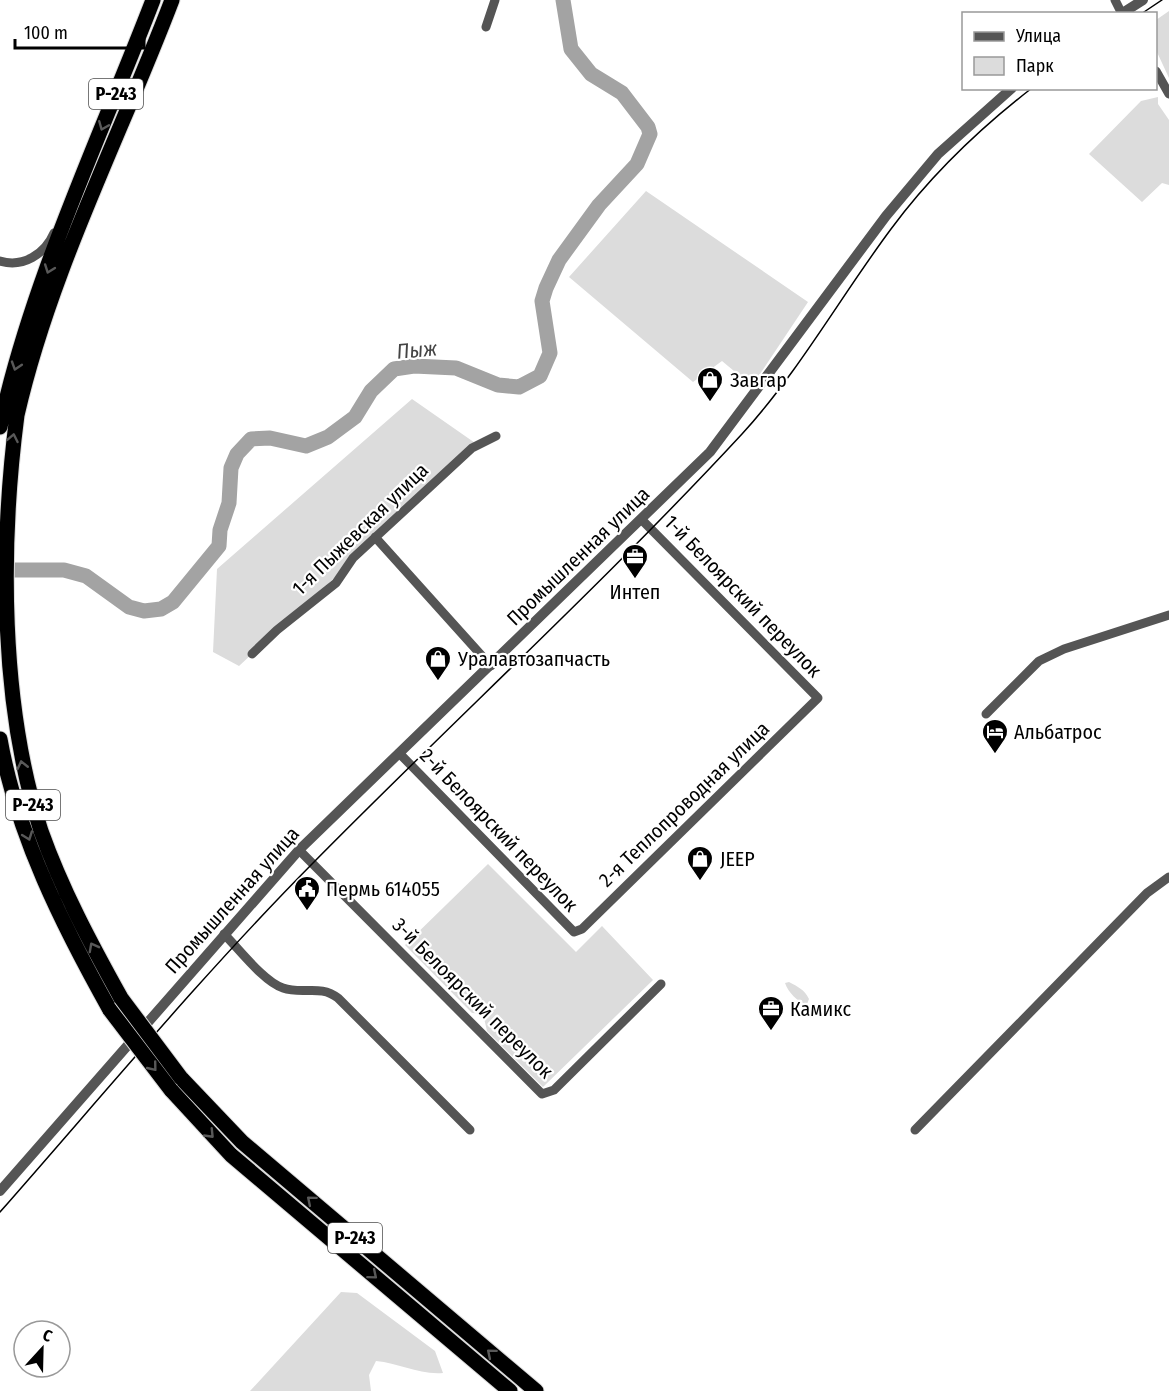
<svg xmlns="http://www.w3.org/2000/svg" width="1169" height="1391" font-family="'Fira Sans Condensed',sans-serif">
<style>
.green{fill:#dcdcdc}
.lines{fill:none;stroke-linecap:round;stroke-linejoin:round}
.river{stroke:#a3a3a3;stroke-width:15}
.trunk-casing{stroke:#dbdbdb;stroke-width:17}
.minor{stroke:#555;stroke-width:9}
.tertiary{stroke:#555;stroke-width:10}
.trunk{stroke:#000;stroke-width:15}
.tram{stroke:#000;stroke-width:1.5}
.trunk-bridge-casing{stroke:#dbdbdb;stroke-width:17;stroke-linecap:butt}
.trunk-bridge{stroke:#000;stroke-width:15}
.oneway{stroke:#595959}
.labels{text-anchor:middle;stroke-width:4.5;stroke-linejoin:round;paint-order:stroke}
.shield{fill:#fff;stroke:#4c4c4c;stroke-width:1.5}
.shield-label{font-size:18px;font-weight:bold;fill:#000}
.poi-label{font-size:20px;fill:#000;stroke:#fff;text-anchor:start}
.street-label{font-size:20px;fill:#000;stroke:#fff}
.water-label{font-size:21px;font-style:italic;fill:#444;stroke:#fff}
</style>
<rect width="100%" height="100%" fill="#fff"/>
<path class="green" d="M1169 11V78L1156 50V20Z
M1158 97V104L1169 120V185L1162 183 1142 202 1089 154 1141 101Z
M646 191 808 302 752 386 722 361 693 382 569 277Z
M412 399 478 445 239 666 213 652 217 569Z
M488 864 576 952 602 926 653 980 543 1087 487 1031 484 1018 487 1014 472 1013 405 945Z
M789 982C798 987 804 989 809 999L807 1004C798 1003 788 992 785 983Z
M341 1292 357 1293 435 1351 443 1373C419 1375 399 1363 376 1361L369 1375 371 1391H250Z"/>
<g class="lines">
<path class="river" d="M0 570H64L86 576 129 607 144 611 161 609 173 602 219 546 220 530 229 503 231 468 237 454 251 439 270 438 306 446 328 437 355 417 371 391 394 369 414 366 456 368 498 385 519 387 540 376 550 353 542 301 546 288 559 260 599 205 637 164 650 134 648 127 622 93 591 74 571 49 563 0"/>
<defs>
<path id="trunk" d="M0 427C31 282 100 138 153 0
M0 739C17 835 63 926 110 1010
M121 998C91 944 62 890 41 831 0 705 0 546 17 415 50 271 120 137 172 0
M181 1078 242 1142 536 1391
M171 1090 231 1155 510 1391"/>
</defs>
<use href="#trunk" class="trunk-casing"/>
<path class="minor" d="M1115 0 1122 14
M486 27 495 0
M1156 71 1169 94
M0 261C23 268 45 254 54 233
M375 537 491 666
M252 654 277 630 336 583 353 558 472 448 496 436
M986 714 1039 661 1064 649 1169 615
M399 753 574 932 582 929 818 698 642 520
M299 850 542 1094 554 1090 661 984
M224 934C239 949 264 982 283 988 303 995 320 984 338 998L470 1130
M915 1130 1147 893 1169 877"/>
<path class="tertiary" d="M1121 14 1143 0
M0 1191 299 850 710 452 886 216 938 154 1012 88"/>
<use href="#trunk" class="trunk"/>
<path class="tram" d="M1141 14 1162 0
M0 1212C103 1095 203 974 313 863 455 719 604 583 742 434 798 373 841 296 891 229 931 175 979 129 1032 88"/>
<defs>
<path id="trunk-bridge" d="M121 998 181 1078
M110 1010 171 1090"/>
</defs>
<use href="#trunk-bridge" class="trunk-bridge-casing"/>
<use href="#trunk-bridge" class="trunk-bridge"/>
</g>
<defs><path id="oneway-chevron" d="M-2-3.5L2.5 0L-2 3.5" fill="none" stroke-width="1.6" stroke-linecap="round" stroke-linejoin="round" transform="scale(1.5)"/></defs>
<g class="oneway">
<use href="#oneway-chevron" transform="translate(103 126) rotate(112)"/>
<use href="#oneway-chevron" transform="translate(49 269) rotate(110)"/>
<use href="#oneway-chevron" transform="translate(16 366) rotate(108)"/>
<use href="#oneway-chevron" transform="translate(13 438) rotate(-79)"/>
<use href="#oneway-chevron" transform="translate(22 765) rotate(-103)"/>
<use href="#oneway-chevron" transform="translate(28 836) rotate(70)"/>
<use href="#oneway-chevron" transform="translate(93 947) rotate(-118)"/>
<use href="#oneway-chevron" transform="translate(153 1067) rotate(51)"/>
<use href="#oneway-chevron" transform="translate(210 1134) rotate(46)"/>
<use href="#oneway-chevron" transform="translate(311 1200) rotate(-140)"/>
<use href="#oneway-chevron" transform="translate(373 1275) rotate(40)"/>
<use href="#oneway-chevron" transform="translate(491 1353) rotate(-140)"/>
</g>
<defs>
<symbol id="shop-pin" viewBox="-11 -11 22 30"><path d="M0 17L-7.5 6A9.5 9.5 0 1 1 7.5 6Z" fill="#000" stroke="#fff"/><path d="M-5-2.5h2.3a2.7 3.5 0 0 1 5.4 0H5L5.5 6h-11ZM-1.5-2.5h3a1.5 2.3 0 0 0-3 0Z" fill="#fff"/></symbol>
<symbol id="office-pin" viewBox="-11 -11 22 30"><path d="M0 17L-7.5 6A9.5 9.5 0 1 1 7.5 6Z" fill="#000" stroke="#fff"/><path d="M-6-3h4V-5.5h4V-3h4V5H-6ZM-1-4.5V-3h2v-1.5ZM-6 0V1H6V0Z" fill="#fff"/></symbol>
<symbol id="hotel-pin" viewBox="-11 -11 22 30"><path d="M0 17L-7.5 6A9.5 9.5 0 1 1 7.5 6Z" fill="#000" stroke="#fff"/><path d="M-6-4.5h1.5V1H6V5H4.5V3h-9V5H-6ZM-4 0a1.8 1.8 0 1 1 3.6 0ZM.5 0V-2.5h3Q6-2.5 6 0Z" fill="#fff"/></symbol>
<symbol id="civic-pin" viewBox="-11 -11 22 30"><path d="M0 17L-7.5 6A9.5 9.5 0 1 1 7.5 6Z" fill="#000" stroke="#fff"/><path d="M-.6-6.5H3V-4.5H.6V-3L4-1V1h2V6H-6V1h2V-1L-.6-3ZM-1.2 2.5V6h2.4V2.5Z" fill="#fff"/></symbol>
</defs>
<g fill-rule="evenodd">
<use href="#shop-pin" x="695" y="365" width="30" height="40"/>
<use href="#office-pin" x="620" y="542" width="30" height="40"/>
<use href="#shop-pin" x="423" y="644" width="30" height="40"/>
<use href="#hotel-pin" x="980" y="717" width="30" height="40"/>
<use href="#shop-pin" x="685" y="844" width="30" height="40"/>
<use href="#civic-pin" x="292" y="874" width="30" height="40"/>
<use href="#office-pin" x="756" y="994" width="30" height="40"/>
</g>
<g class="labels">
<g class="shield">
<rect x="89" y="79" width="54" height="30" rx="4.5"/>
<rect x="6" y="790" width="54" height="30" rx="4.5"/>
<rect x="328" y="1223" width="54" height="30" rx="4.5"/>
</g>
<g class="shield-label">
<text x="116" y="100">Р-243</text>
<text x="33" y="811">Р-243</text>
<text x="355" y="1244">Р-243</text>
</g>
<g class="poi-label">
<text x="730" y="387">Завгар</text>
<text x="635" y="599" text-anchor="middle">Интеп</text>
<text x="458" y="666">Уралавтозапчасть</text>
<text x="1014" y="739">Альбатрос</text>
<text x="720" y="866">JEEP</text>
<text x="326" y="896">Пермь 614055</text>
<text x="790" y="1016">Камикс</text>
</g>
<g class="street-label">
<text transform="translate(360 529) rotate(-44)" y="7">1-я Пыжевская улица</text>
<text transform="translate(578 556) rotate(-44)" y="7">Промышленная улица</text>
<text transform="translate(743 596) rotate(46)" y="7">1-й Белоярский переулок</text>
<text transform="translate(684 804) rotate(-44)" y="7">2-я Теплопроводная улица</text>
<text transform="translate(499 830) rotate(46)" y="7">2-й Белоярский переулок</text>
<text transform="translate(232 900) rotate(-48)" y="7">Промышленная улица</text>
<text transform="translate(473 998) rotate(45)" y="7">3-й Белоярский переулок</text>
</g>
<g class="water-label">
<text transform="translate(417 350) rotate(-5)" y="7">Пыж</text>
</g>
</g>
<rect x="962" y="12" width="195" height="78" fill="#ffffff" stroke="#999999" stroke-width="1.5"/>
<rect x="974" y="32" width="30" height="9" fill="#555555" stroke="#999999" stroke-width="1.5"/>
<text x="1016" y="42" font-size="18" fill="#000000">Улица</text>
<rect x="974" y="57" width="30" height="18" fill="#dcdcdc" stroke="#999999" stroke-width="1.5"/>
<text x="1016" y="72" font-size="18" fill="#000000">Парк</text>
<g transform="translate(42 1349) rotate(22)"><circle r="28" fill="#ffffff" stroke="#999999" stroke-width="1.5"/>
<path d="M0-4.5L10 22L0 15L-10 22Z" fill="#000000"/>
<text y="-9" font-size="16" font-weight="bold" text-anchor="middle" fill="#000000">С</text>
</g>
<path d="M15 39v9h129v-9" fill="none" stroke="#000000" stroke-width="3"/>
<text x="24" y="39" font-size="18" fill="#000000" stroke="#ffffff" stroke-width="4.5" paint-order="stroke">100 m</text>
</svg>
